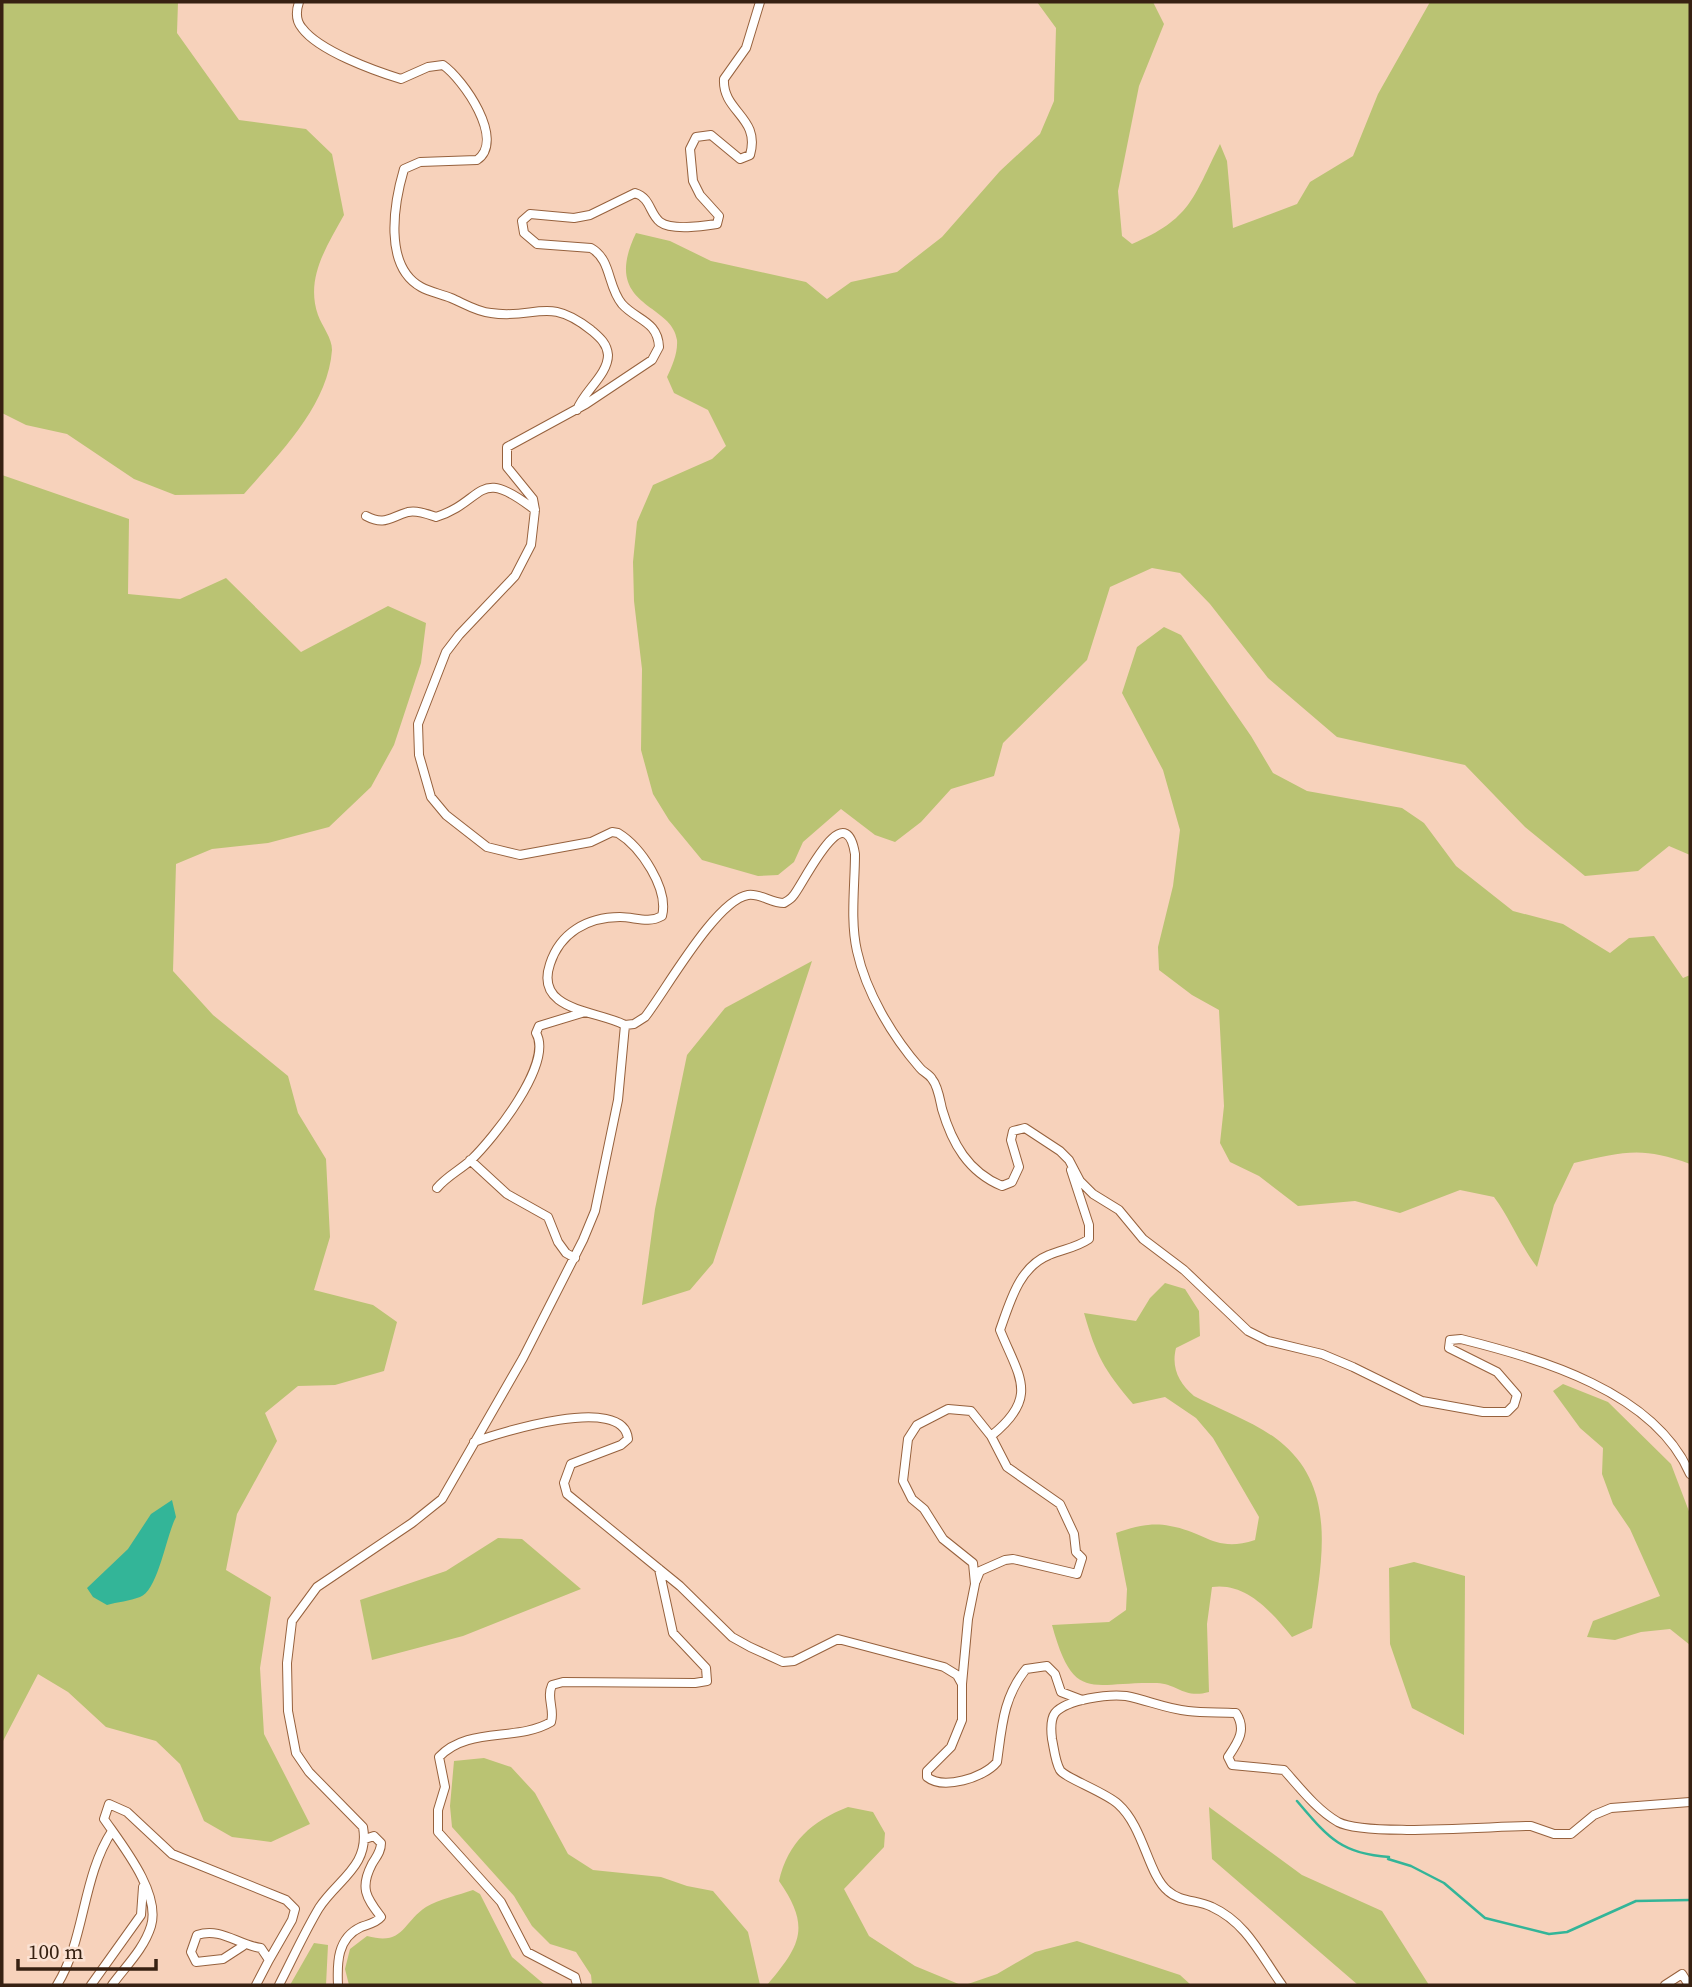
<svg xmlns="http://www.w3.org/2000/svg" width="1692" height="1987" font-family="'Source Serif 4',serif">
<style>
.green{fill:#bac373}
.water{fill:#33b598}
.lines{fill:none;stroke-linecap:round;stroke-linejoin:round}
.stream{stroke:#33b598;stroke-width:2.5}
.street-casing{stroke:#96613d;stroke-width:10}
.street{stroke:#fff;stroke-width:8}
</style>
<rect width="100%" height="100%" fill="#f7d2bb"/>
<path class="green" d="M2 2H178L177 33 239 120 306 129 332 154 344 215C327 246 305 278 318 315 322 326 332 338 332 350 328 406 279 454 244 494L175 495 134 479 67 434 26 425 2 413Z
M1037 2H1153L1164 24 1139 86 1118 191 1122 236 1132 244C1191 219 1193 198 1220 144L1227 161 1233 228 1297 204 1310 182 1353 156 1378 94 1430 2H1690V855L1669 846 1638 871 1585 876 1525 827 1465 765 1337 737 1268 678 1210 604 1180 573 1152 568 1110 587 1087 660 1003 743 994 776 951 789 921 822 895 842 875 835 841 809 803 842 794 862 778 875 758 876 702 860 669 820 653 794 641 750 642 669 634 601 633 562 637 522 653 485 712 459 726 446 708 410 674 393 667 377C672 366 678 353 677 340 672 302 600 308 636 233L670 241 711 261 806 282 827 299 851 282 897 272 942 237 1000 171 1040 134 1054 101 1056 28Z
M2 475 129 519 128 594 180 599 226 578 301 652 388 606 426 623 421 663 394 745 371 787 329 827 268 843 212 849 176 864 173 971 213 1015 288 1076 298 1113 326 1159 330 1237 314 1290 373 1305 397 1322 384 1371 335 1385 298 1386 265 1413 277 1441 237 1514 226 1570 271 1597 260 1668 264 1734 310 1824 271 1842 232 1837 204 1821 180 1764 156 1741 106 1727 68 1692 38 1674 2 1743Z
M1164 627 1181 635 1251 736 1273 773 1307 791 1402 808 1424 823 1456 866 1513 911 1563 924 1610 953 1629 938 1654 936 1683 978 1690 975V1164C1641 1146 1624 1152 1574 1163L1554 1205 1537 1267C1520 1245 1511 1220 1494 1197L1460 1190 1400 1213 1355 1201 1298 1206 1259 1176 1230 1162 1220 1143 1224 1106 1219 1010 1192 995 1159 970 1158 947 1173 886 1180 830 1163 770 1122 693 1137 647Z
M812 961 713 1263 690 1290 642 1305 655 1209 687 1055 725 1008Z
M1165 1283 1185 1289 1199 1311 1200 1336 1176 1348C1171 1368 1179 1383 1194 1396 1221 1410 1262 1425 1284 1445 1338 1492 1321 1566 1312 1628L1292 1637C1272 1612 1246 1582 1212 1587L1207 1624 1209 1692C1184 1699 1178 1684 1157 1683 1091 1681 1074 1705 1052 1625L1109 1622 1126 1610 1127 1589 1116 1533C1134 1527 1150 1522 1170 1526 1206 1532 1215 1553 1255 1540L1259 1517 1213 1438 1196 1418 1165 1397 1133 1404C1104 1370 1096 1355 1084 1313L1136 1321 1150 1298Z
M1563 1384 1608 1402 1671 1464 1690 1514V1645L1670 1629 1641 1632 1615 1640 1587 1637 1593 1621 1660 1596 1630 1529 1613 1504 1602 1474 1603 1448 1580 1428 1553 1391Z
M498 1538 522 1539 581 1589 463 1636 372 1660 360 1600 446 1571Z
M1414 1562 1465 1576 1464 1735 1412 1708 1390 1644 1389 1568Z
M484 1758 511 1767 535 1793 568 1854 593 1870 661 1877 687 1886 713 1891 748 1932 760 1985H592L591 1975 576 1952 550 1944 532 1926 514 1896 452 1827 450 1806 454 1761Z
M848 1807 873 1812 885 1833 884 1847 844 1889 869 1936 915 1966 961 1985H767C801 1945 811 1927 779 1881 788 1842 812 1821 848 1807Z
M1209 1807 1302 1875 1382 1911 1429 1985H1358L1212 1859Z
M473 1890 480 1894 512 1957 545 1985H349L345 1969 350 1949 367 1936C404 1946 402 1923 426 1907 439 1899 459 1895 473 1890Z
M1077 1941 1180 1975 1191 1985H965L997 1974 1035 1952Z
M314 1943 328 1945 326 1985H290Z"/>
<path class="water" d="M172 1500 176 1517C166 1536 158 1591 140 1597 130 1601 117 1602 107 1605L93 1597 87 1588 128 1549 151 1514Z"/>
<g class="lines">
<path class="stream" d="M1297 1801C1327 1836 1340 1854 1389 1857L1388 1859 1411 1866 1444 1883 1485 1918 1549 1934 1567 1932 1636 1901 1690 1900"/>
<defs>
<path id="street" d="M299 2C296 11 296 21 302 28 319 51 375 71 401 79L428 67 443 65C463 79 506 140 477 160L420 162 404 169C394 203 383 266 421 287 430 292 441 294 451 298 463 303 477 312 491 313 536 320 547 295 591 330 599 337 607 343 608 355 608 375 583 392 577 410
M760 2 746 48 724 79C722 112 761 117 750 155L740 159 711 135 696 137 690 149 693 181 700 195 719 216 717 224C704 226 672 231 660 222 649 213 651 198 635 193L590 215 574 218 530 214 522 221 524 233 537 244 591 248C612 260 607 286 622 304 636 320 658 321 659 347L652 360 586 404 507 447V467L533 499 535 510 531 545 515 576 459 635 446 652 418 724 419 755 431 797 446 815 487 847 520 855 591 842 612 832 618 833C641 847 669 889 662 916 648 924 635 917 620 917 587 917 560 933 550 964 534 1011 596 1010 625 1025L634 1024 645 1017C666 990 716 900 748 895 760 893 771 903 784 903 787 901 791 899 793 896 802 887 845 792 855 854 855 885 850 920 857 951 866 992 892 1036 920 1068 923 1072 929 1074 932 1079 938 1086 940 1100 942 1109 952 1143 968 1172 1002 1186L1012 1182 1019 1167 1011 1140 1013 1131 1025 1128 1060 1151 1069 1160 1080 1181 1093 1194 1119 1210 1143 1239 1184 1270 1248 1331 1268 1341 1322 1354 1353 1367 1422 1401 1483 1412H1507L1514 1405 1517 1395 1497 1372 1449 1348 1450 1340 1461 1339C1540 1359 1654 1391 1690 1474
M366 516C385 526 390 517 408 512 417 510 427 514 436 517 486 501 476 464 535 510
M470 1160 507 1194 548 1217 558 1242 566 1253 575 1258
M437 1188C447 1176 460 1170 471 1160 493 1139 554 1063 536 1033L539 1026 585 1012
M474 1442C499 1433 624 1393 628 1439L621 1445 571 1464 564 1483 567 1494 680 1586 732 1637 750 1647 783 1662 794 1661 838 1639 944 1667 957 1675 962 1684V1720L951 1747 927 1771V1777C943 1790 984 1778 997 1762 1002 1726 1003 1698 1026 1669L1047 1666 1055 1674 1061 1692 1082 1700
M976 1581 980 1571 1005 1560 1013 1559 1077 1574 1082 1558 1076 1552 1074 1534 1060 1504 1007 1467 991 1436
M962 1684 968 1619 975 1584 973 1563 943 1539 924 1509 912 1499 903 1481 908 1439 917 1425 948 1409 971 1411 991 1436C1040 1397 1019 1377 1000 1330 1010 1302 1019 1267 1049 1255 1063 1249 1076 1248 1089 1239V1225L1071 1170
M243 1946 223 1959 196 1962 191 1952 197 1935C221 1927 238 1945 261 1948L269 1960 256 1985
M57 1985C85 1940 82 1877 112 1831
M91 1985 141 1915 143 1887
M112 1985C125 1967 144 1949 151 1926 161 1893 122 1845 104 1819L109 1804 127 1812 172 1854 286 1900 295 1909 292 1920 269 1960
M279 1985C292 1960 304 1933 319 1908 337 1880 370 1866 363 1827L309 1772 296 1753 288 1711 287 1663 292 1621 317 1587 412 1523 442 1499 523 1358 583 1240 595 1211 618 1100 625 1025
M338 1985C337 1963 337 1938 361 1927 369 1924 376 1923 381 1917 367 1898 359 1889 372 1864 376 1857 381 1852 381 1843L374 1836 365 1839
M577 1985 575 1977 527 1952 501 1902 438 1832V1810L445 1787 439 1757C468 1726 517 1742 551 1722 555 1709 546 1698 552 1685L563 1682 695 1683 707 1681 706 1668 673 1633 659 1569
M1282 1985C1261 1956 1247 1923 1212 1907 1198 1900 1180 1902 1168 1891 1148 1875 1144 1827 1118 1804 1105 1792 1065 1778 1060 1770 1055 1761 1054 1748 1052 1739 1051 1731 1050 1720 1055 1713 1067 1699 1109 1694 1126 1696 1147 1700 1167 1709 1188 1711 1204 1713 1220 1712 1236 1713 1247 1730 1238 1742 1228 1757L1232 1765 1284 1770C1300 1788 1317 1810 1338 1822 1366 1837 1493 1826 1531 1826L1554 1834H1571L1594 1815 1611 1808 1690 1802
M1665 1985 1682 1974 1689 1985"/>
</defs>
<use href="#street" class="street-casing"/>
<use href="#street" class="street"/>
</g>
<rect width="1692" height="1987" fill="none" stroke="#372112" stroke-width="7"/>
<path d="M18 1959v10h138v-10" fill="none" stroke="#372112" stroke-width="3.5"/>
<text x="28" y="1959" font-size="21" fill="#372112" stroke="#fbe2d3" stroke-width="5" paint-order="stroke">100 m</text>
</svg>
